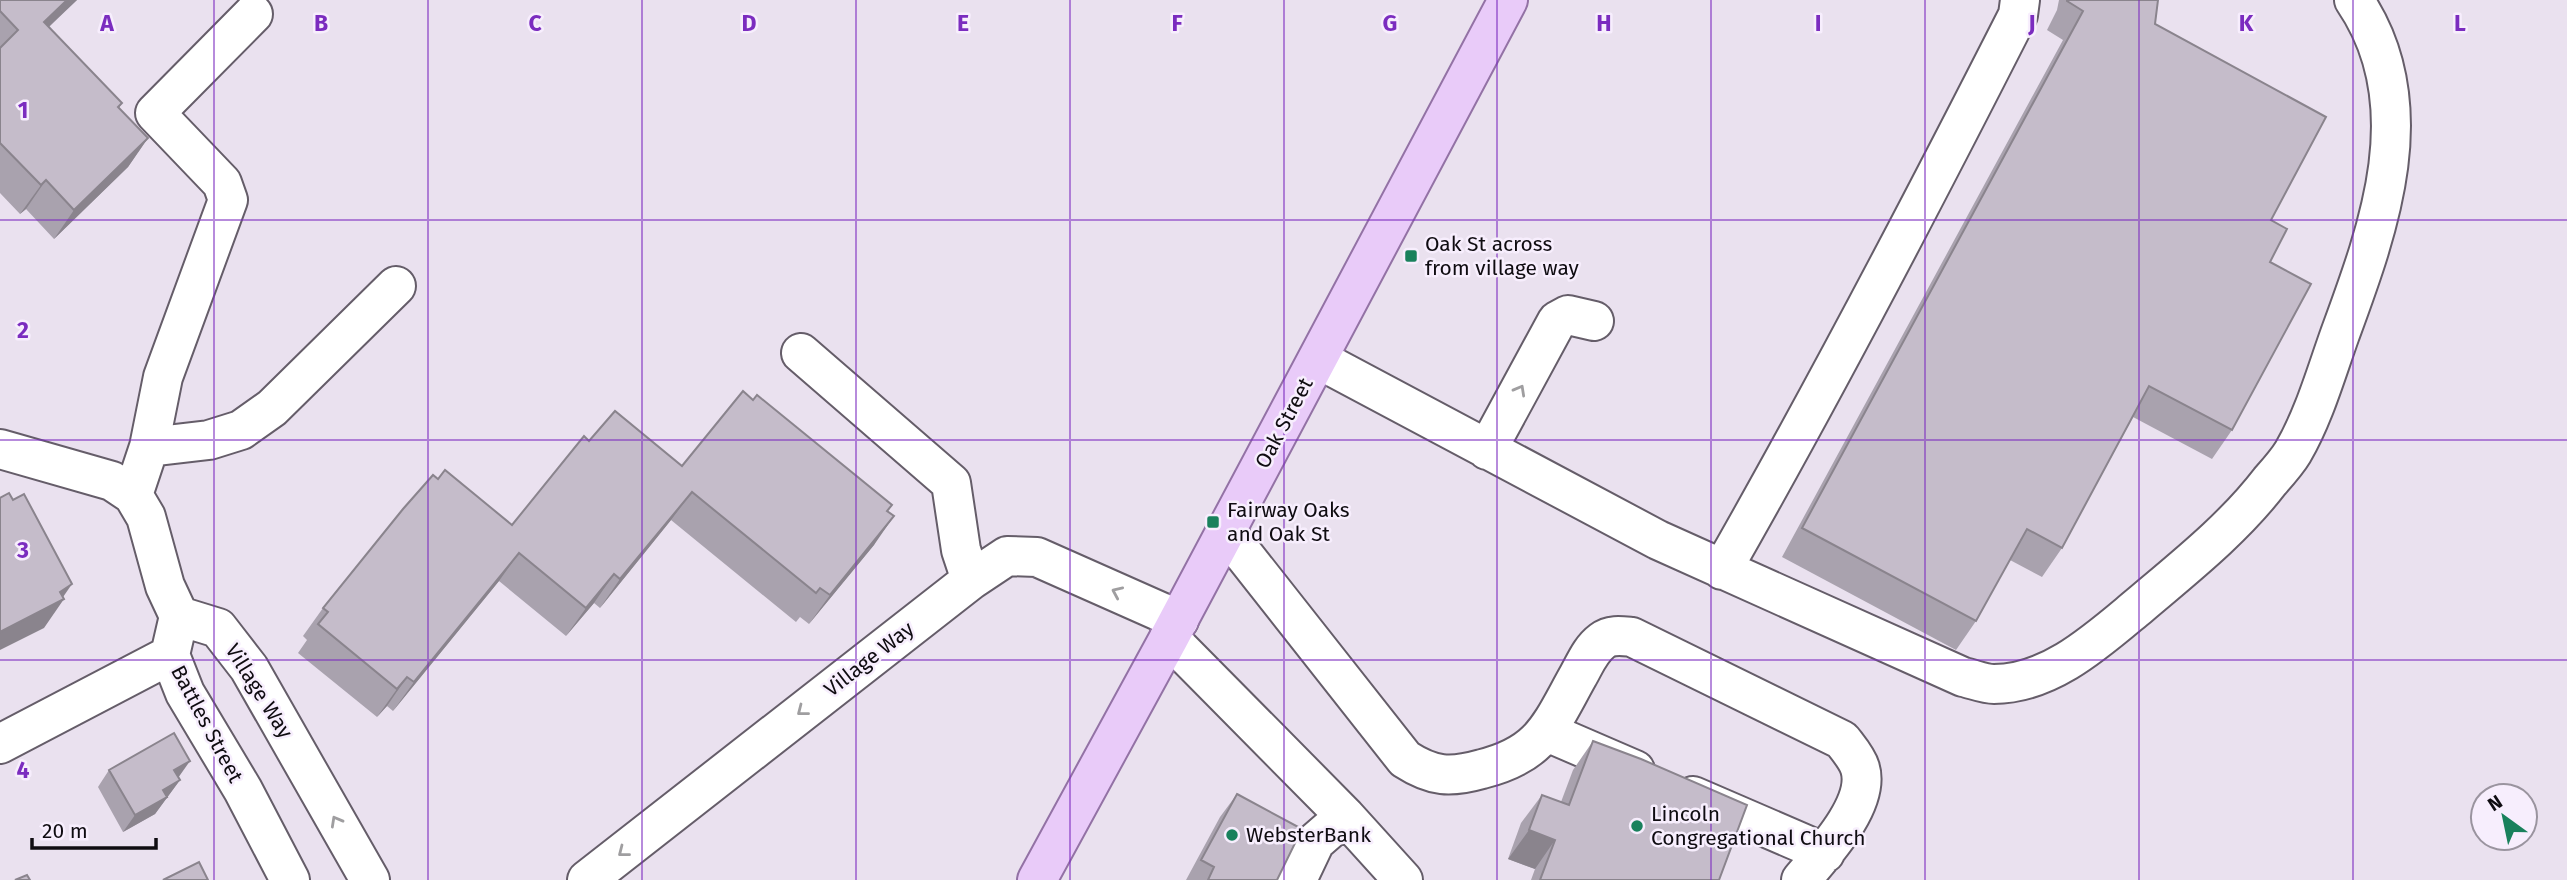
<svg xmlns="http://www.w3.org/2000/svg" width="2567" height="880" font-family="'Fira Sans',sans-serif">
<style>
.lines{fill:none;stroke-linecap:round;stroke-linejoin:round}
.minor-casing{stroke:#655d69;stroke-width:42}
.major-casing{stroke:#9372a5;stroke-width:42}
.minor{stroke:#fff;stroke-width:38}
.major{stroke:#e9cbf9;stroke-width:38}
.wall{fill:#a9a2ae}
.shaded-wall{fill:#8a848d}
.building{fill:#c5bcca;stroke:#8a848d;stroke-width:2}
.oneway{stroke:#9f9ea0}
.grid{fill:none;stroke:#7b2cbf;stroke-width:2;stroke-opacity:0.55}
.poi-dot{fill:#19815c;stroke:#f7eefd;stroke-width:2.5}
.labels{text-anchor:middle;stroke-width:5;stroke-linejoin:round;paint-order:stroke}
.poi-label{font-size:21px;fill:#0f0c11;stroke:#f7eefd;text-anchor:start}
.street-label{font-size:21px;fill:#0f0c11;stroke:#f7eefd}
.grid-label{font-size:23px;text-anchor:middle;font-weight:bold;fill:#7b2cbf;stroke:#f7eefd;stroke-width:5;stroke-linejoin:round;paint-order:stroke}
</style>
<rect width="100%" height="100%" fill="#eae1ef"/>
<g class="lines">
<defs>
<path id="minor" d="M801 353 951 483 961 550 971 580
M1318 359 1658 540 1963 677C1973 679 1984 684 1994 684 2051 684 2099 639 2140 605 2186 566 2233 529 2270 481 2278 472 2287 462 2293 452 2314 416 2326 373 2340 334 2379 228 2425 104 2354 0
M149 447 209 440 241 430 272 408 396 286
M0 449 112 481 133 495 146 517 165 586 179 616 218 628 249 668 370 880
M1487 450 1557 321 1568 315 1594 321
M133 495 149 447 163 377 228 200 222 183 155 113 253 14
M1226 532 1405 759C1433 777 1450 778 1482 769 1542 754 1550 726 1578 676 1585 664 1590 650 1602 641 1611 634 1622 636 1632 637L1842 740C1848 748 1857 758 1860 768 1871 804 1822 855 1801 880
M1722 570C1826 388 1923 202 2018 15L2020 0
M179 616 170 655 185 693 243 790 290 880
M1169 638 1345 816 1403 880
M1547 732 1635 770
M0 744 170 655
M1693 796 1825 853
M587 880 971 580 1007 556 1037 557 1179 620
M1297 880 1315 842 1345 816"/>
<path id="major" d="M1037 880 1169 638 1508 0"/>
</defs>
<use href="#minor" class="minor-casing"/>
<use href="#major" class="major-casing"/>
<use href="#minor" class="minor"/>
<use href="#major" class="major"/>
</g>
<path class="wall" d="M0 0H77L49 27 122 103 119 108 148 138 128 167 54 239 26 209 20 214 0 193Z
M2059 0H2158L2155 24 2271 220 2270 262 2232 430 2212 459 2133 417 2062 548 2042 577 2010 560 1976 621 1956 650 1782 557 2063 40 2047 30 2057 10Z
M589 441 682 466 892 505 888 511 874 545 809 624 800 617 796 622 671 520 600 608 594 603 566 636 499 581 393 711 387 706 377 717 298 653 307 640 303 636 323 608 438 479 512 525Z
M1593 741 1719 880H1531L1535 869 1508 859 1521 823 1542 795 1561 802 1573 770Z
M109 770 178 778 180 780 155 814 123 832 98 787Z
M1237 794 1277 880H1186L1220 817Z"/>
<path class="shaded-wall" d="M67 0H77L24 50 44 22Z
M148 138 128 167 54 239 74 210Z
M46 180 26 209 20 214 41 185Z
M692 492 671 520 600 608 620 579Z
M894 516 874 545 809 624 830 595Z
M519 553 499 581 393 711 414 682Z
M614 574 594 603 566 636 586 608Z
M72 584 61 600 64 599 44 628 0 650V632Z
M407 677 387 706 377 717 397 689Z
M190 761 178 778 174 770Z
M180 780 155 814 123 832 135 815 163 790Z
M1529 830 1555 840 1535 869 1508 859Z"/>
<path class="building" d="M0 0H67L44 22 122 103 118 107 148 138 74 210 46 180 41 185 0 143V48L18 30 0 11Z
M2067 0H2158L2155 24 2326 117 2271 220 2287 229 2270 262 2311 284 2232 430 2149 386 2062 548 2027 529 1976 621 1802 528 2083 11 2067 1Z
M743 391 753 400 757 395 892 505 887 511 894 516 830 595 820 588 816 593 692 492 620 579 614 574 586 608 519 553 414 682 407 677 397 689 318 624 328 612 323 608 403 509 433 475 438 479 445 470 512 525 584 436 589 441 615 411 682 466Z
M9 493 13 500 24 494 72 584 60 592 64 599 0 632V498Z
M174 733 190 761 174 770 180 780 163 790 167 797 135 815 109 770Z
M1593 741 1641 759 1747 805 1719 880H1540L1555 840 1529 830 1542 795 1569 805Z
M1237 794 1302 829 1277 880H1208L1214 867 1201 860Z
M199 862 208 880H163Z
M27 875 30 880H15Z"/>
<defs><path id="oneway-chevron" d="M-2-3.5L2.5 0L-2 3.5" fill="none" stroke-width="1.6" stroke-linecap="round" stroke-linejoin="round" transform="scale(1.75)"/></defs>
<g class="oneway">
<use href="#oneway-chevron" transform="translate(1520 390) rotate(-61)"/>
<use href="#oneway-chevron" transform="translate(1117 592) rotate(-156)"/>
<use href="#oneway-chevron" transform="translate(802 711) rotate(142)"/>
<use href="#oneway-chevron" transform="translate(336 821) rotate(-119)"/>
<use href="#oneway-chevron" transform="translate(623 852) rotate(142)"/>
</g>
<path class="grid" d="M214 0V880M428 0V880M642 0V880M856 0V880M1070 0V880M1284 0V880M1497 0V880M1711 0V880M1925 0V880M2139 0V880M2353 0V880M0 220H2567M0 440H2567M0 660H2567"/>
<g class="poi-dot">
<rect x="1404" y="249" width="14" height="14" rx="3.5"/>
<rect x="1206" y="515" width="14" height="14" rx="3.5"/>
<circle cx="1637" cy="826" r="7"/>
<circle cx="1232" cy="835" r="7"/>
</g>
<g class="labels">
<g class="poi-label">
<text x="1425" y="251">Oak St across<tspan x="1425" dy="24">from village way</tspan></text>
<text x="1227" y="517">Fairway Oaks<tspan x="1227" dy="24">and Oak St</tspan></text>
<text x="1651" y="821">Lincoln<tspan x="1651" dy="24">Congregational Church</tspan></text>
<text x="1246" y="842">WebsterBank</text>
</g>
<g class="street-label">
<text transform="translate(1284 423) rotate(-62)" y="7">Oak Street</text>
<text transform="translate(869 659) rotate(-38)" y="7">Village Way</text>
<text transform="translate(259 691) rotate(58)" y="7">Village Way</text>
<text transform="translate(207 724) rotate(62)" y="7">Battles Street</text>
</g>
</g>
<g class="grid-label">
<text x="107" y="31">A</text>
<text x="321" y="31">B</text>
<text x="535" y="31">C</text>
<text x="749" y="31">D</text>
<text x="963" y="31">E</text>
<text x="1177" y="31">F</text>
<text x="1390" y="31">G</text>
<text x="1604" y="31">H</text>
<text x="1818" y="31">I</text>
<text x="2032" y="31">J</text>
<text x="2246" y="31">K</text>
<text x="2460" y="31">L</text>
<text x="23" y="118">1</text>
<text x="23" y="338">2</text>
<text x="23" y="558">3</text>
<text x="23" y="778">4</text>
</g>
<g transform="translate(2504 817) rotate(327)"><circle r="33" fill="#f7eefd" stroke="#9a949f" stroke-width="2"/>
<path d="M0-5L12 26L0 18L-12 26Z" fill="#19815c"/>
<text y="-10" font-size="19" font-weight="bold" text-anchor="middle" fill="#0f0c11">N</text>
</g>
<path d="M32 838v10h124v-10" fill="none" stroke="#0f0c11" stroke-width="3.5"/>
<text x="42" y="838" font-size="21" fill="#0f0c11" stroke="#f7eefd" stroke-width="5" paint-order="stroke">20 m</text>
</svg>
